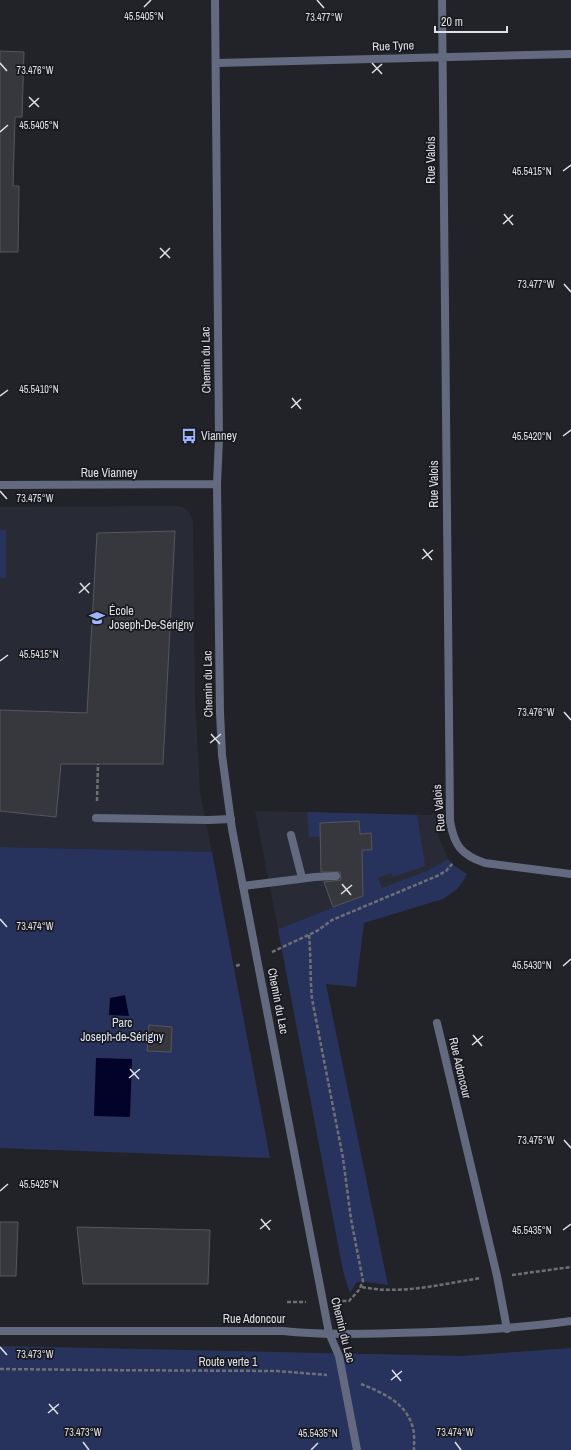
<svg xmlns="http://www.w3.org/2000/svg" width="571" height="1450" font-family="'Archivo Narrow',sans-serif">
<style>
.built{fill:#282b36}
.green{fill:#28335d}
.water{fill:#03032a}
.building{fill:#36383e;stroke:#55575d}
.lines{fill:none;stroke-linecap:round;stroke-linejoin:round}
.path{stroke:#6e7074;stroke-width:2.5;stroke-dasharray:4 2;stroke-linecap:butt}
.service{stroke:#636a80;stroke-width:8}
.minor{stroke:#636a80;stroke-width:8}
.tertiary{stroke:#636a80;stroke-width:8}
.ticks{fill:none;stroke:#dfe1e4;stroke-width:1.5}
.labels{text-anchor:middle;stroke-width:3.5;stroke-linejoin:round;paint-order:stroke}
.street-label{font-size:12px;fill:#dfe1e4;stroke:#18191f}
.poi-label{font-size:12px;fill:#dfe1e4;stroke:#18191f;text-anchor:start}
.park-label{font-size:12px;fill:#dfe4f4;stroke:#18191f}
.ticks-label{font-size:10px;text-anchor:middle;fill:#dfe1e4;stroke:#18191f;stroke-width:3.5;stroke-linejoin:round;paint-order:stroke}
</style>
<rect width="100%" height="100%" fill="#212328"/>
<path class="built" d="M164 506H177L185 508 190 514 193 522 195 700 198 755 200 792 212 852 0 847V507Z
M255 811 430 815 435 813 438 835 448 859 429 870 278 929Z"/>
<path class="green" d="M0 530H6V578H0Z
M307 812 417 815 425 866 393 877 391 873 378 878 382 888 429 870 448 859 453 865 467 874 464 880 457 889 443 899 364 923 356 987 326 984 388 1285C377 1284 368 1281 357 1282L350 1293 343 1271 278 929 363 896 362 850H372L371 834H360L359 821 320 823V837H309Z
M0 847 212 852 270 1158 0 1148Z
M0 1346 461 1356 571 1348V1450H0Z"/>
<path class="water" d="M125 995 129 1016 109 1015 110 998Z
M96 1058 132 1059 130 1117 94 1116Z"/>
<path class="building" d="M0 51 24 52 22 117H15L13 186H19L18 252H0Z
M175 531 163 764H61L56 817 0 811V710L87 713 97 533Z
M359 821 360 834 371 833 372 850H362L363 896 333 907 324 882 341 880 340 872H321L320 823Z
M149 1025 172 1027 171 1052 147 1051Z
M0 1222H18L16 1276H0Z
M77 1227 210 1230 208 1284H83Z"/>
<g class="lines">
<path class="path" d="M97 801 98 764
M309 935C311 956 310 978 312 999L343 1158 351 1219 363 1281 359 1290 349 1301H339
M272 952 317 931 332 920 437 876 446 871 453 863
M236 966 241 964
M512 1275 571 1267
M362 1287C401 1295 442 1284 481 1278
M287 1302H306
M0 1369 95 1370 277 1371 327 1375
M361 1384C381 1392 405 1402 412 1425 415 1432 414 1442 414 1450"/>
<path class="service" d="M96 818 208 820 231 819
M291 835 302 878
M243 886 315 877 336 876
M329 1333 339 1356 357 1450"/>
<path class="minor" d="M215 0 219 439 217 484 220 712 222 755 232 829 329 1333
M442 0 450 821C454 845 461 855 485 863L571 874
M216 63 571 54
M0 485 217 484
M437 1023 497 1276 507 1329"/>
<path class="tertiary" d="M0 1331H283C321 1335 358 1334 396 1333 454 1332 513 1329 571 1321"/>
</g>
<path class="ticks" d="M317 0 324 8M144 7 151 0M0 63 7 71M372 63 382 74M372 73 382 64M29 97 39 107M29 107 39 98M0 132 8 125M563 171 571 165M504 214 513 225M503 224 513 215M160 248 170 258M160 258 170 248M564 284 571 292M0 396 8 390M292 398 301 409M291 408 301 399M563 436 571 430M0 491 7 499M423 549 432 560M422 559 433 550M80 583 89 593M79 593 90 583M0 661 8 655M564 712 571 720M211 734 220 744M210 743 221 734M342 884 351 895M341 894 352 885M0 919 7 927M563 966 571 959M473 1035 482 1046M472 1045 483 1036M130 1069 139 1079M129 1078 140 1069M564 1140 571 1148M0 1191 8 1184M261 1219 270 1230M260 1229 271 1220M563 1230 571 1224M0 1347 7 1355M392 1370 401 1381M391 1380 402 1371M49 1404 58 1414M48 1413 59 1404M83 1442 89 1450M455 1442 461 1450M311 1450 318 1443"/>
<defs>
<symbol id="bus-bare" viewBox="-9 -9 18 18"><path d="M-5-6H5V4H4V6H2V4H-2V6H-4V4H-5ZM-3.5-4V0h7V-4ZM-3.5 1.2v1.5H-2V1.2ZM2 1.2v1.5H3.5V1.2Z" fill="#9eb4fd" stroke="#18191f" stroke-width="2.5" paint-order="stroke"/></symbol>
<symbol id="school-bare" viewBox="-9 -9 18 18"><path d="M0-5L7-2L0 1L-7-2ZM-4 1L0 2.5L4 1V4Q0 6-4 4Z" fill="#9eb4fd" stroke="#18191f" stroke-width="2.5" paint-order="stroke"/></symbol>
</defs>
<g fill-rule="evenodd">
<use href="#bus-bare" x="178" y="425" width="22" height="22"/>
<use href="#school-bare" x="86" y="607" width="22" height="22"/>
</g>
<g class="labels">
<g class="street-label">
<text transform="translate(393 46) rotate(-2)" y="4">Rue Tyne</text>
<text transform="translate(431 160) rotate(-90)" y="4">Rue Valois</text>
<text transform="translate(206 360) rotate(-91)" y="4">Chemin du Lac</text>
<text x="109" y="477">Rue Vianney</text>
<text transform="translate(434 484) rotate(-90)" y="4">Rue Valois</text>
<text transform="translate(208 684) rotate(-91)" y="4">Chemin du Lac</text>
<text transform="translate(439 808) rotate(-95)" y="4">Rue Valois</text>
<text transform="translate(278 1001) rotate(79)" y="4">Chemin du Lac</text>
<text transform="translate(460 1068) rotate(77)" y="4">Rue Adoncour</text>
<text x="254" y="1323">Rue Adoncour</text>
<text transform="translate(343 1330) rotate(76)" y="4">Chemin du Lac</text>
<text x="228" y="1366">Route verte 1</text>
</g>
<g class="poi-label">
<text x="201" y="440">Vianney</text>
<text x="109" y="615">École<tspan x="109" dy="14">Joseph-De-Sérigny</tspan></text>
</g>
<g class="park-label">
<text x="122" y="1027">Parc<tspan x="122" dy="14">Joseph-de-Sérigny</tspan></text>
</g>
</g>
<g class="ticks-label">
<text x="144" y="20">45.5405°N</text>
<text x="324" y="21">73.477°W</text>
<text x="35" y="74">73.476°W</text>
<text x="39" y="129">45.5405°N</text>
<text x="532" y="175">45.5415°N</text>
<text x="536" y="288">73.477°W</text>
<text x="39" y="393">45.5410°N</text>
<text x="532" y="440">45.5420°N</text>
<text x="35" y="502">73.475°W</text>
<text x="39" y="658">45.5415°N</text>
<text x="536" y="716">73.476°W</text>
<text x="35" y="930">73.474°W</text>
<text x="532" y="969">45.5430°N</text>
<text x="536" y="1144">73.475°W</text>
<text x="39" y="1188">45.5425°N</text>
<text x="532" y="1234">45.5435°N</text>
<text x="35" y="1358">73.473°W</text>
<text x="83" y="1436">73.473°W</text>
<text x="455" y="1436">73.474°W</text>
<text x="318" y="1437">45.5435°N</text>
</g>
<path d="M435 26v6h72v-6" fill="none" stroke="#dfe1e4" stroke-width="2"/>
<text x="441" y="26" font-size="12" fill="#dfe1e4" stroke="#18191f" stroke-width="3" paint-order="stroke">20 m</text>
</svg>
